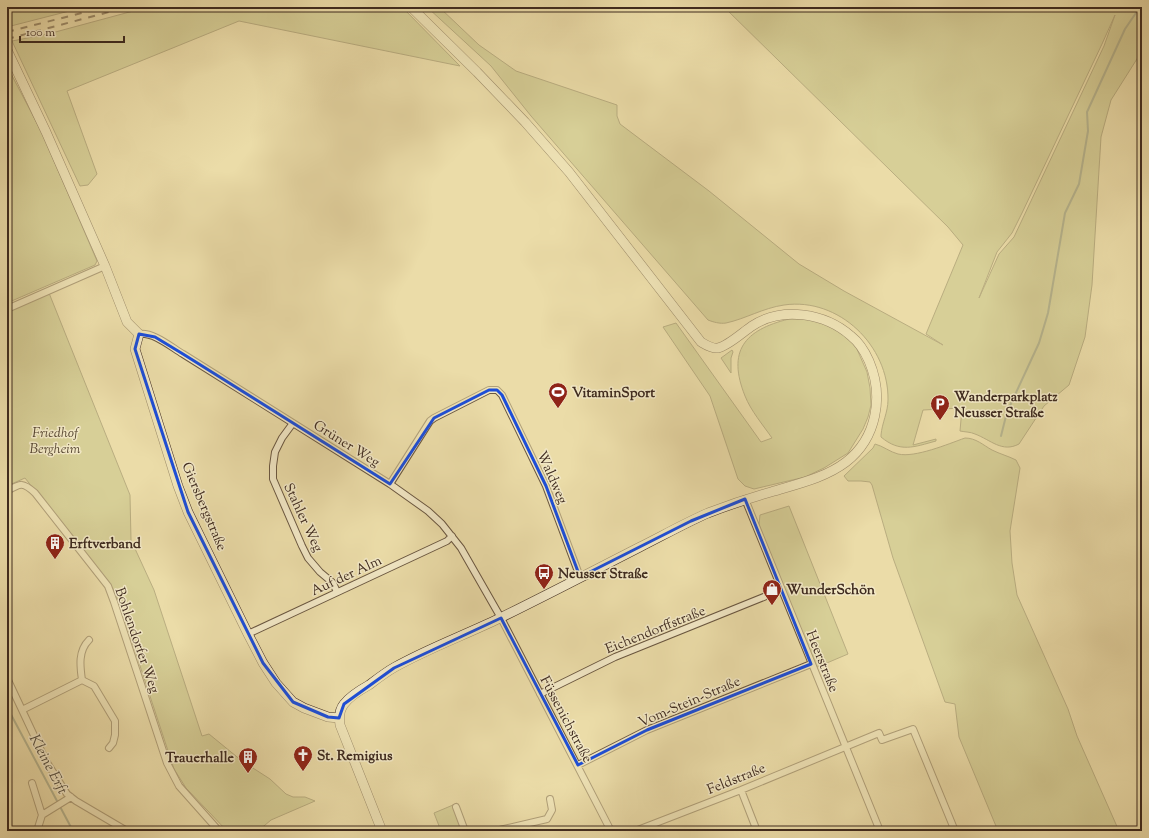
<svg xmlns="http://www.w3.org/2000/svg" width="1149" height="838" font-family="'Sorts Mill Goudy',serif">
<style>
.green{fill:#bebe83;stroke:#7e7451;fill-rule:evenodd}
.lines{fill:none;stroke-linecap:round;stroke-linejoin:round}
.stream{stroke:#75826e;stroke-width:2}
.street-casing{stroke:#6a5741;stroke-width:8}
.secondary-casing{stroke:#3f2b1f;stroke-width:10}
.street{stroke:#f2e8c6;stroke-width:6}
.secondary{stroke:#f2e8c6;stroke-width:9}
.rail{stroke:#3f2b1f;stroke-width:2;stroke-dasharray:7 7;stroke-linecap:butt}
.marked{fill:none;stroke:#1d4ed8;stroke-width:3;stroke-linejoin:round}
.labels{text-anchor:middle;stroke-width:3;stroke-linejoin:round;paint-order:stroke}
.poi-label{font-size:14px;font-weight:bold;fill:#3f2b1f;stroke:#f2e8c6;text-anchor:start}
.park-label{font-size:14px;font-style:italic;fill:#584833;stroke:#f2e8c6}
.street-label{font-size:14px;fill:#3f2b1f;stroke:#f2e8c6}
.water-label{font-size:15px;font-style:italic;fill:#564f40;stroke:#f2e8c6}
</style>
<rect width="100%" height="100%" fill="#ebdca8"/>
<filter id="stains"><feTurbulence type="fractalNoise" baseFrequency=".005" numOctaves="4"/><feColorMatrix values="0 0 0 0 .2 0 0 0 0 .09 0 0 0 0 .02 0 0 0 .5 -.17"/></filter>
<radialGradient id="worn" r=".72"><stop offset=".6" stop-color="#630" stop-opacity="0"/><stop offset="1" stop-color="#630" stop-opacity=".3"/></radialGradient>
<path class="green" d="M7 7H85L7 27Z
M148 7H402L460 66 239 21 67 91 97 174 88 185 80 186 12 41 48 34Z
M427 7H439L479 45 516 71 617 105V116L620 124 709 191 799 264 844 291 943 345 926 334 963 245 948 227 724 7H1142V51L1111 100 1101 137 1092 285 1085 337 1069 385 1044 406 1019 444C1002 453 991 440 975 434 971 432 965 432 960 431L962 408 923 410 913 445 936 439V441C914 447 900 453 881 437V435C882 423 888 412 888 400 889 346 839 297 784 305 763 308 745 319 726 323 720 324 713 322 708 320L531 116 491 66ZM1115 15 1104 46 1014 237 999 254 979 298 997 252 1012 233 1022 213 1102 44Z
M7 66 42 133 97 261 95 265 7 303Z
M49 293 130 495 131 540 154 590 202 736 209 734 242 761 270 779 286 794 293 797H305L315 801 271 820 258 831H227L186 788 174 769 120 605 113 589 25 478 7 486V312Z
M789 319H807L825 324 842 333 856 347 867 372 870 388 871 405 868 417 863 429 848 453 824 468 805 477 754 489 745 486 738 479 710 396 663 327 676 323 761 442 772 438C763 425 751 411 745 396 727 351 744 330 789 319Z
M732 350 733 352 731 358V373L721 358Z
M965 438C976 438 983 445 992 450 1000 454 1008 456 1016 460L1020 468 1010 531 1012 563 1017 595 1068 709 1077 736 1119 831H998L959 737 955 704 945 702 893 558 872 485 870 482 861 481H848L844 476 873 448 875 444C883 446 890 452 898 454 915 458 948 444 965 438Z
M789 506 848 654 815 668 759 525 760 515Z
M453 805 461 828 460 830 456 831H441L434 813Z"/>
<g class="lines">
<path class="stream" d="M1001 436 1007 412 1039 343 1048 313 1065 213 1079 184 1088 131 1087 112 1125 29 1140 7
M7 707 73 831"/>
<defs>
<path id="street" d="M7 309 105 266
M139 334C154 332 171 347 183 354L390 484 428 511 442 524 461 548 501 618 611 831
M293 423 282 438 275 452 273 466V479L302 546 308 558 320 572 333 583 337 592
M390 484 430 421 434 418 489 390H497L502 395 546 486 580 577
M7 491C21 483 23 482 35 493L108 586 114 602 167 763 179 786 219 831
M745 499 880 831
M248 634 447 541 452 536
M7 678 46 761 67 794 76 801 127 831
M82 680 94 686 115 721V735L113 743 109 748
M540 694 615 657 781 590
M22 710 82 680C80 666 78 651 89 640
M578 765 647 730 811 664
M32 783 42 815
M741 790 757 831
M456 807 465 831
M37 831 42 815 71 797
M495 831 547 819 552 810 550 799
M635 831 741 790 879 733 882 740 913 729 955 831"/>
<path id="secondary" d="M7 50 46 132 105 266 127 322 139 334 135 349 178 486 188 512 248 634 263 663 276 683 293 702 304 708 328 717 339 718
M382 831 340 725C339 718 339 710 344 704 350 696 360 690 369 685 377 679 386 672 395 667 429 648 465 635 500 618 547 595 593 571 640 547 662 536 685 523 708 513 729 505 750 498 771 492 797 484 825 478 846 462 877 438 884 396 869 361 865 352 860 343 851 336 825 313 782 306 752 326 743 332 728 346 718 348 712 349 706 345 701 342L569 172 525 122 477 72 411 7"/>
</defs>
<use href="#street" class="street-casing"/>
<use href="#secondary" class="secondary-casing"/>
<use href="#street" class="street"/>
<use href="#secondary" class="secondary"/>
<path class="rail" d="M7 32 105 7
M7 39 128 7"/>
</g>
<path d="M0 0H1149V838H0ZM139 334 155 337 183 354 390 484 434 418 489 390H497L502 395 546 486 580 577 691 521 745 499 811 664 647 730 578 765 501 618 394 668 344 704 339 718 328 717 293 702 263 663 188 512 135 349Z" fill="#ebdca8" fill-opacity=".55" fill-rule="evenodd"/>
<path class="marked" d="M139 334 155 337 183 354 390 484 434 418 489 390H497L502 395 546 486 580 577 691 521 745 499 811 664 647 730 578 765 501 618 394 668 344 704 339 718 328 717 293 702 263 663 188 512 135 349Z"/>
<defs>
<symbol id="stadium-pin" viewBox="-11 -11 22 30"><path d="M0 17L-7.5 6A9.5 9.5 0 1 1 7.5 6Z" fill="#8f2418" stroke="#f2e8c6"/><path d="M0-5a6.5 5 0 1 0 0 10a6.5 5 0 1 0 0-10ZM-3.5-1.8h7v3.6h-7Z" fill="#fff"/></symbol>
<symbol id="parking-pin" viewBox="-11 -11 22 30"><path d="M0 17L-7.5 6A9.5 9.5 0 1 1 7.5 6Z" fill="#8f2418" stroke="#f2e8c6"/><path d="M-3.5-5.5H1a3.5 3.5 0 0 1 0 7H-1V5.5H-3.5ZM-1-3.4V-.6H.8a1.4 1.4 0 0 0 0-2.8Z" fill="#fff"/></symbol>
<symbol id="building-pin" viewBox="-11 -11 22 30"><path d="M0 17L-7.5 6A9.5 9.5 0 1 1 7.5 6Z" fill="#8f2418" stroke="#f2e8c6"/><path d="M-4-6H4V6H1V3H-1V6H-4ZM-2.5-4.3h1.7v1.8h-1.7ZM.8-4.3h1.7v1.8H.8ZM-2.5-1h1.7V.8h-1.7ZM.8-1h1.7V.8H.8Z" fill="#fff"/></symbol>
<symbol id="bus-pin" viewBox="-11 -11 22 30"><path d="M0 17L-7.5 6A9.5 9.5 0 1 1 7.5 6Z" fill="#8f2418" stroke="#f2e8c6"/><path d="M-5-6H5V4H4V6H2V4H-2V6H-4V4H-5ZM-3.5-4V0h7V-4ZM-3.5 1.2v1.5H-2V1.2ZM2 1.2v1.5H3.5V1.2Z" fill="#fff"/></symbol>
<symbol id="shop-pin" viewBox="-11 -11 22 30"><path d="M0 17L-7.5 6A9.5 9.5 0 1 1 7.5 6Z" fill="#8f2418" stroke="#f2e8c6"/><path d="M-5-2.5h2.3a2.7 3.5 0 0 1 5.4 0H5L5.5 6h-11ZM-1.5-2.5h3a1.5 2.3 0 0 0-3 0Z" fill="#fff"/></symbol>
<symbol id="church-pin" viewBox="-11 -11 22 30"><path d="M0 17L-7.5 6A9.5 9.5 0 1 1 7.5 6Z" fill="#8f2418" stroke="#f2e8c6"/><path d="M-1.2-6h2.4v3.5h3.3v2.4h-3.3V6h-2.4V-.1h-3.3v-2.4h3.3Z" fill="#fff"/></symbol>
</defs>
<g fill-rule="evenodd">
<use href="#stadium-pin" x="547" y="381" width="22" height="30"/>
<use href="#parking-pin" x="929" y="393" width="22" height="30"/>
<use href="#building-pin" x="44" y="532" width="22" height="30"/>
<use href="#bus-pin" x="533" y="562" width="22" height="30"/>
<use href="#shop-pin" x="761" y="578" width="22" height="30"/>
<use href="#church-pin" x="292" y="744" width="22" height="30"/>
<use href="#building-pin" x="237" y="746" width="22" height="30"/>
</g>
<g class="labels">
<g class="poi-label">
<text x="572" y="397">VitaminSport</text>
<text x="954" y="401">Wanderparkplatz<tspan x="954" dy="16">Neusser Straße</tspan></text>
<text x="69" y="548">Erftverband</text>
<text x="558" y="578">Neusser Straße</text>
<text x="786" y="594">WunderSchön</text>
<text x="317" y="760">St. Remigius</text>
<text x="234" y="762" text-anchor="end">Trauerhalle</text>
</g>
<g class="park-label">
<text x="55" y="437">Friedhof<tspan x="55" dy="16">Bergheim</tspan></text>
</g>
<g class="street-label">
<text transform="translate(347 443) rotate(32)" y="5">Grüner Weg</text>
<text transform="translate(553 477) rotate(66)" y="5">Waldweg</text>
<text transform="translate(205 506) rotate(67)" y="5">Giersbergstraße</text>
<text transform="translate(304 517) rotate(65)" y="5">Stahler Weg</text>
<text transform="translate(346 575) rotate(-25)" y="5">Auf der Alm</text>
<text transform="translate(655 629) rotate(-22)" y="5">Eichendorffstraße</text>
<text transform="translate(138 640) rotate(71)" y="5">Bohlendorfer Weg</text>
<text transform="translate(823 661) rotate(68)" y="5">Heerstraße</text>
<text transform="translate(689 701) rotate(-23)" y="5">Vom-Stein-Straße</text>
<text transform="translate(567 719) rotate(62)" y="5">Füssenichstraße</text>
<text transform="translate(736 778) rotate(-22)" y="5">Feldstraße</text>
</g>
<g class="water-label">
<text transform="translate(49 764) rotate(62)" y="5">Kleine Erft</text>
</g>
</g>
<rect width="1149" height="838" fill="none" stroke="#ebdca8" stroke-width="24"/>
<rect x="8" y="8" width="1133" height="822" fill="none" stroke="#3f2b1f" stroke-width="2"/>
<rect x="12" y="12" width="1125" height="814" fill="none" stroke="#3f2b1f"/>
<path d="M20 36v6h104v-6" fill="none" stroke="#3f2b1f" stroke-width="2"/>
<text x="26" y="36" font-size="12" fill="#3f2b1f" stroke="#f2e8c6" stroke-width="3" paint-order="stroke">100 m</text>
<rect width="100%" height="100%" filter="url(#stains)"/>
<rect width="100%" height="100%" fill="url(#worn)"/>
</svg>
